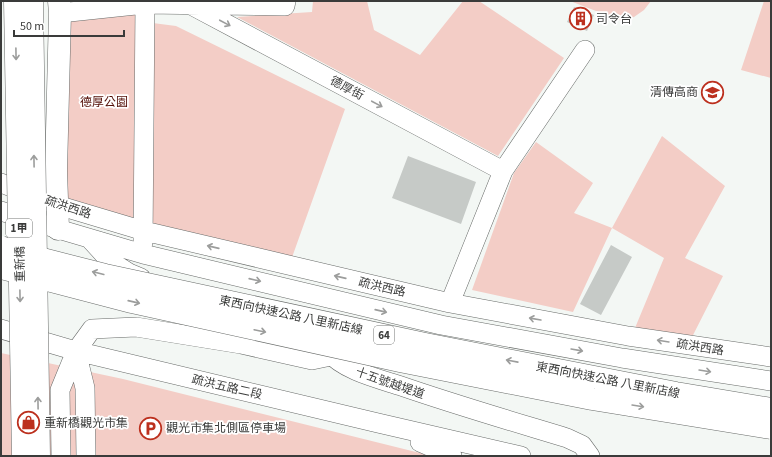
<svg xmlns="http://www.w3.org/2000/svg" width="772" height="457" font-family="'Source Sans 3','Noto Sans TC',sans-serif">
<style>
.green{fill:#f3cdc6}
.building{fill:#c6cac7}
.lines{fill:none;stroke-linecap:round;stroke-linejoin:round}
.minor-casing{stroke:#686b69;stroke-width:20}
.major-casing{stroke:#686b69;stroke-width:23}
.minor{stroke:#fff;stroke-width:19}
.major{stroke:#fff;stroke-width:22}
.major-bridge-casing{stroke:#686b69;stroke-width:23;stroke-linecap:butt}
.highway-bridge-casing{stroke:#686b69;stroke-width:23;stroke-linecap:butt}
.major-bridge{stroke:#fff;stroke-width:22}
.highway-bridge{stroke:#fff;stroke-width:22}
.oneway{stroke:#9c9d9c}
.labels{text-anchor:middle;stroke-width:3.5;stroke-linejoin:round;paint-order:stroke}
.shield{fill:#fff;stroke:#757675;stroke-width:1}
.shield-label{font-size:11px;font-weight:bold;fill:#3a3b3a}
.poi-label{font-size:12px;fill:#3a3b3a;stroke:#fff;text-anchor:start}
.street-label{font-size:12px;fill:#3a3b3a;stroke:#fff}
.park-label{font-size:12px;fill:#530f07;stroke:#fff}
</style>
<rect width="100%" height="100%" fill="#f3f7f4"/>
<path class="green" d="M313 1H367L374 30 420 55 463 1H479L564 58 498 156 237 17 312 12Z
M570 1H651L644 10 634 17 622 21Z
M764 1H771V78L741 70Z
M145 11V22L176 26 345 109 290 263 144 241 69 212 64 188 62 15Z
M662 136 725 186 685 258 723 276 689 343 635 328 664 258 612 228 573 312 472 290 514 173 536 142 593 183 574 213 612 228Z
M1 353 123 379 416 452 439 456H1Z"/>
<path class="building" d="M574 7 594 15 587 31 567 22Z
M408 156 476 182 461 224 392 198Z
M611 245 632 257 601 315 580 304Z"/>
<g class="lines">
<defs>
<path id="minor" d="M191 5 503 171
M60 13 145 4 285 6 286 1
M1 183 57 205 144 231 450 303 628 336 771 357
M1 211 58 229 143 254 441 325 622 358 771 381
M90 239 110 261 129 273 141 278
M143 243 145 4
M450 303 503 171 585 50
M1 329 76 351 378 423 521 456
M76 351 85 388 86 456
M327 351C345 371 376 378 401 386 456 405 511 421 567 438L582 445 590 456
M420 442 452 456
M61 456 60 390 76 351 92 329 136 327 241 344 312 360 331 356 353 354"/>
<path id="major" d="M58 229 56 171 60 13 59 1"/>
</defs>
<use href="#minor" class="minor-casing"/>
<use href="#major" class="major-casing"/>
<use href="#minor" class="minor"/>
<use href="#major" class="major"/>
<defs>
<path id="major-bridge" d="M15 1 23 456
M32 1 39 456"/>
<path id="highway-bridge" d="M1 247 15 252 105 275 425 344 676 393 771 409
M1 268 132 302 400 361 592 399 771 428"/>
</defs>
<use href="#major-bridge" class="major-bridge-casing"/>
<use href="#highway-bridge" class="highway-bridge-casing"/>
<use href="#major-bridge" class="major-bridge"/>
<use href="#highway-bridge" class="highway-bridge"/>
</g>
<defs><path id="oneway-shaft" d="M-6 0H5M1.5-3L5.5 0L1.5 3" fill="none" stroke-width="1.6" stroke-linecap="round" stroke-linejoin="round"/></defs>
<g class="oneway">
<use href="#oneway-shaft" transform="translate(225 23) rotate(28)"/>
<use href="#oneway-shaft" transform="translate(16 54) rotate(89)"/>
<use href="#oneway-shaft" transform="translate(377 104) rotate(28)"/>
<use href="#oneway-shaft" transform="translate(34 161) rotate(-91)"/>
<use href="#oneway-shaft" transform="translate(213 247) rotate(-167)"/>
<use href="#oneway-shaft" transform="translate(98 273) rotate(-166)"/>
<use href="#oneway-shaft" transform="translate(340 277) rotate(-167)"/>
<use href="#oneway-shaft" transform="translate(255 280) rotate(13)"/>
<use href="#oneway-shaft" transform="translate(20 296) rotate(89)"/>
<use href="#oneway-shaft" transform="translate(134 302) rotate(13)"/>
<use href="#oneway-shaft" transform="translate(381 311) rotate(13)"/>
<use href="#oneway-shaft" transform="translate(535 319) rotate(-170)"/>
<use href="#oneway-shaft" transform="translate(260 331) rotate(12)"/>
<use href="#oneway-shaft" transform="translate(663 341) rotate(-171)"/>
<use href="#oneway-shaft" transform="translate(577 350) rotate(10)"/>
<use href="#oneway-shaft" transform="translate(512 361) rotate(-169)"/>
<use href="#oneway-shaft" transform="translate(705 371) rotate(9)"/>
<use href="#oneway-shaft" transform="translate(38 403) rotate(-91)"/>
<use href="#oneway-shaft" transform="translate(638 406) rotate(9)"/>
</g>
<defs>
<symbol id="building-ring" viewBox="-11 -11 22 22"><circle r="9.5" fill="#fff" stroke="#bc301e" stroke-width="1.5"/><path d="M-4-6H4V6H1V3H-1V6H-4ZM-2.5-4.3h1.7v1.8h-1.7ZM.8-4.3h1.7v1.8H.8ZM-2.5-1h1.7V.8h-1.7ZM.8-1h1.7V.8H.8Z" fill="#bc301e"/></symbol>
<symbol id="school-ring" viewBox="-11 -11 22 22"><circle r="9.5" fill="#fff" stroke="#bc301e" stroke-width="1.5"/><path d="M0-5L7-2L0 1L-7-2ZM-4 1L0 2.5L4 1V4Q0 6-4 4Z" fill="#bc301e"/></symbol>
<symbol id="shop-ring" viewBox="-11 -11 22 22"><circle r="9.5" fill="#fff" stroke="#bc301e" stroke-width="1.5"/><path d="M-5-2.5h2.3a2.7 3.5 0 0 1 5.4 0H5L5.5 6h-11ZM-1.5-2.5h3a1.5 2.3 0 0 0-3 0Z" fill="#bc301e"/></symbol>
<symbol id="parking-ring" viewBox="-11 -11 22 22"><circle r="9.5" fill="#fff" stroke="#bc301e" stroke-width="1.5"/><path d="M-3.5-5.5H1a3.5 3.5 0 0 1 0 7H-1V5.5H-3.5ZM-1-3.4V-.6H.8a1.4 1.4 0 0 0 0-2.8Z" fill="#bc301e"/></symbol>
</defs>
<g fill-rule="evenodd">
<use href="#building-ring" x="568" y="6" width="25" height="25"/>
<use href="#school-ring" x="700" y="80" width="25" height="25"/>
<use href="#shop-ring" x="16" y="410" width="25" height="25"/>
<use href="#parking-ring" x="138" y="416" width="25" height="25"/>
</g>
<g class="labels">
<g class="shield">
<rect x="6" y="219" width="26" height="18" rx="3"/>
<rect x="374" y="326" width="20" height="18" rx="3"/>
</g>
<g class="shield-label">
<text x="19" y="232">1甲</text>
<text x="384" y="339">64</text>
</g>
<g class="poi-label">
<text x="596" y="23">司令台</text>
<text x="698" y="96" text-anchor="end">清傳高商</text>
<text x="44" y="427">重新橋觀光市集</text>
<text x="166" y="432">觀光市集北側區停車場</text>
</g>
<g class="street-label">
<text transform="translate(347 88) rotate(28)" y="4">德厚街</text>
<text transform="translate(68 207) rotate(18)" y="4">疏洪西路</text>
<text transform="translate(20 264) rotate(-91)" y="4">重新橋</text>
<text transform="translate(382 287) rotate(13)" y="4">疏洪西路</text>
<text transform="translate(291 315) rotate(12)" y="4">東西向快速公路 八里新店線</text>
<text transform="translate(700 347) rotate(9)" y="4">疏洪西路</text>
<text transform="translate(608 380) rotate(11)" y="4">東西向快速公路 八里新店線</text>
<text transform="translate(390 383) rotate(19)" y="4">十五號越堤道</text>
<text transform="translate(227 387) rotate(13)" y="4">疏洪五路二段</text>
</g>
<g class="park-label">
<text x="104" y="106">德厚公園</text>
</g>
</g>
<rect width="772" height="457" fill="none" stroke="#3a3b3a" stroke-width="4"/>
<path d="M14 30v6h110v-6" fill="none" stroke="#3a3b3a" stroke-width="2"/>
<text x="20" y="30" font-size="12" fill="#3a3b3a" stroke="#ffffff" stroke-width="3" paint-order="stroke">50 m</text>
</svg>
